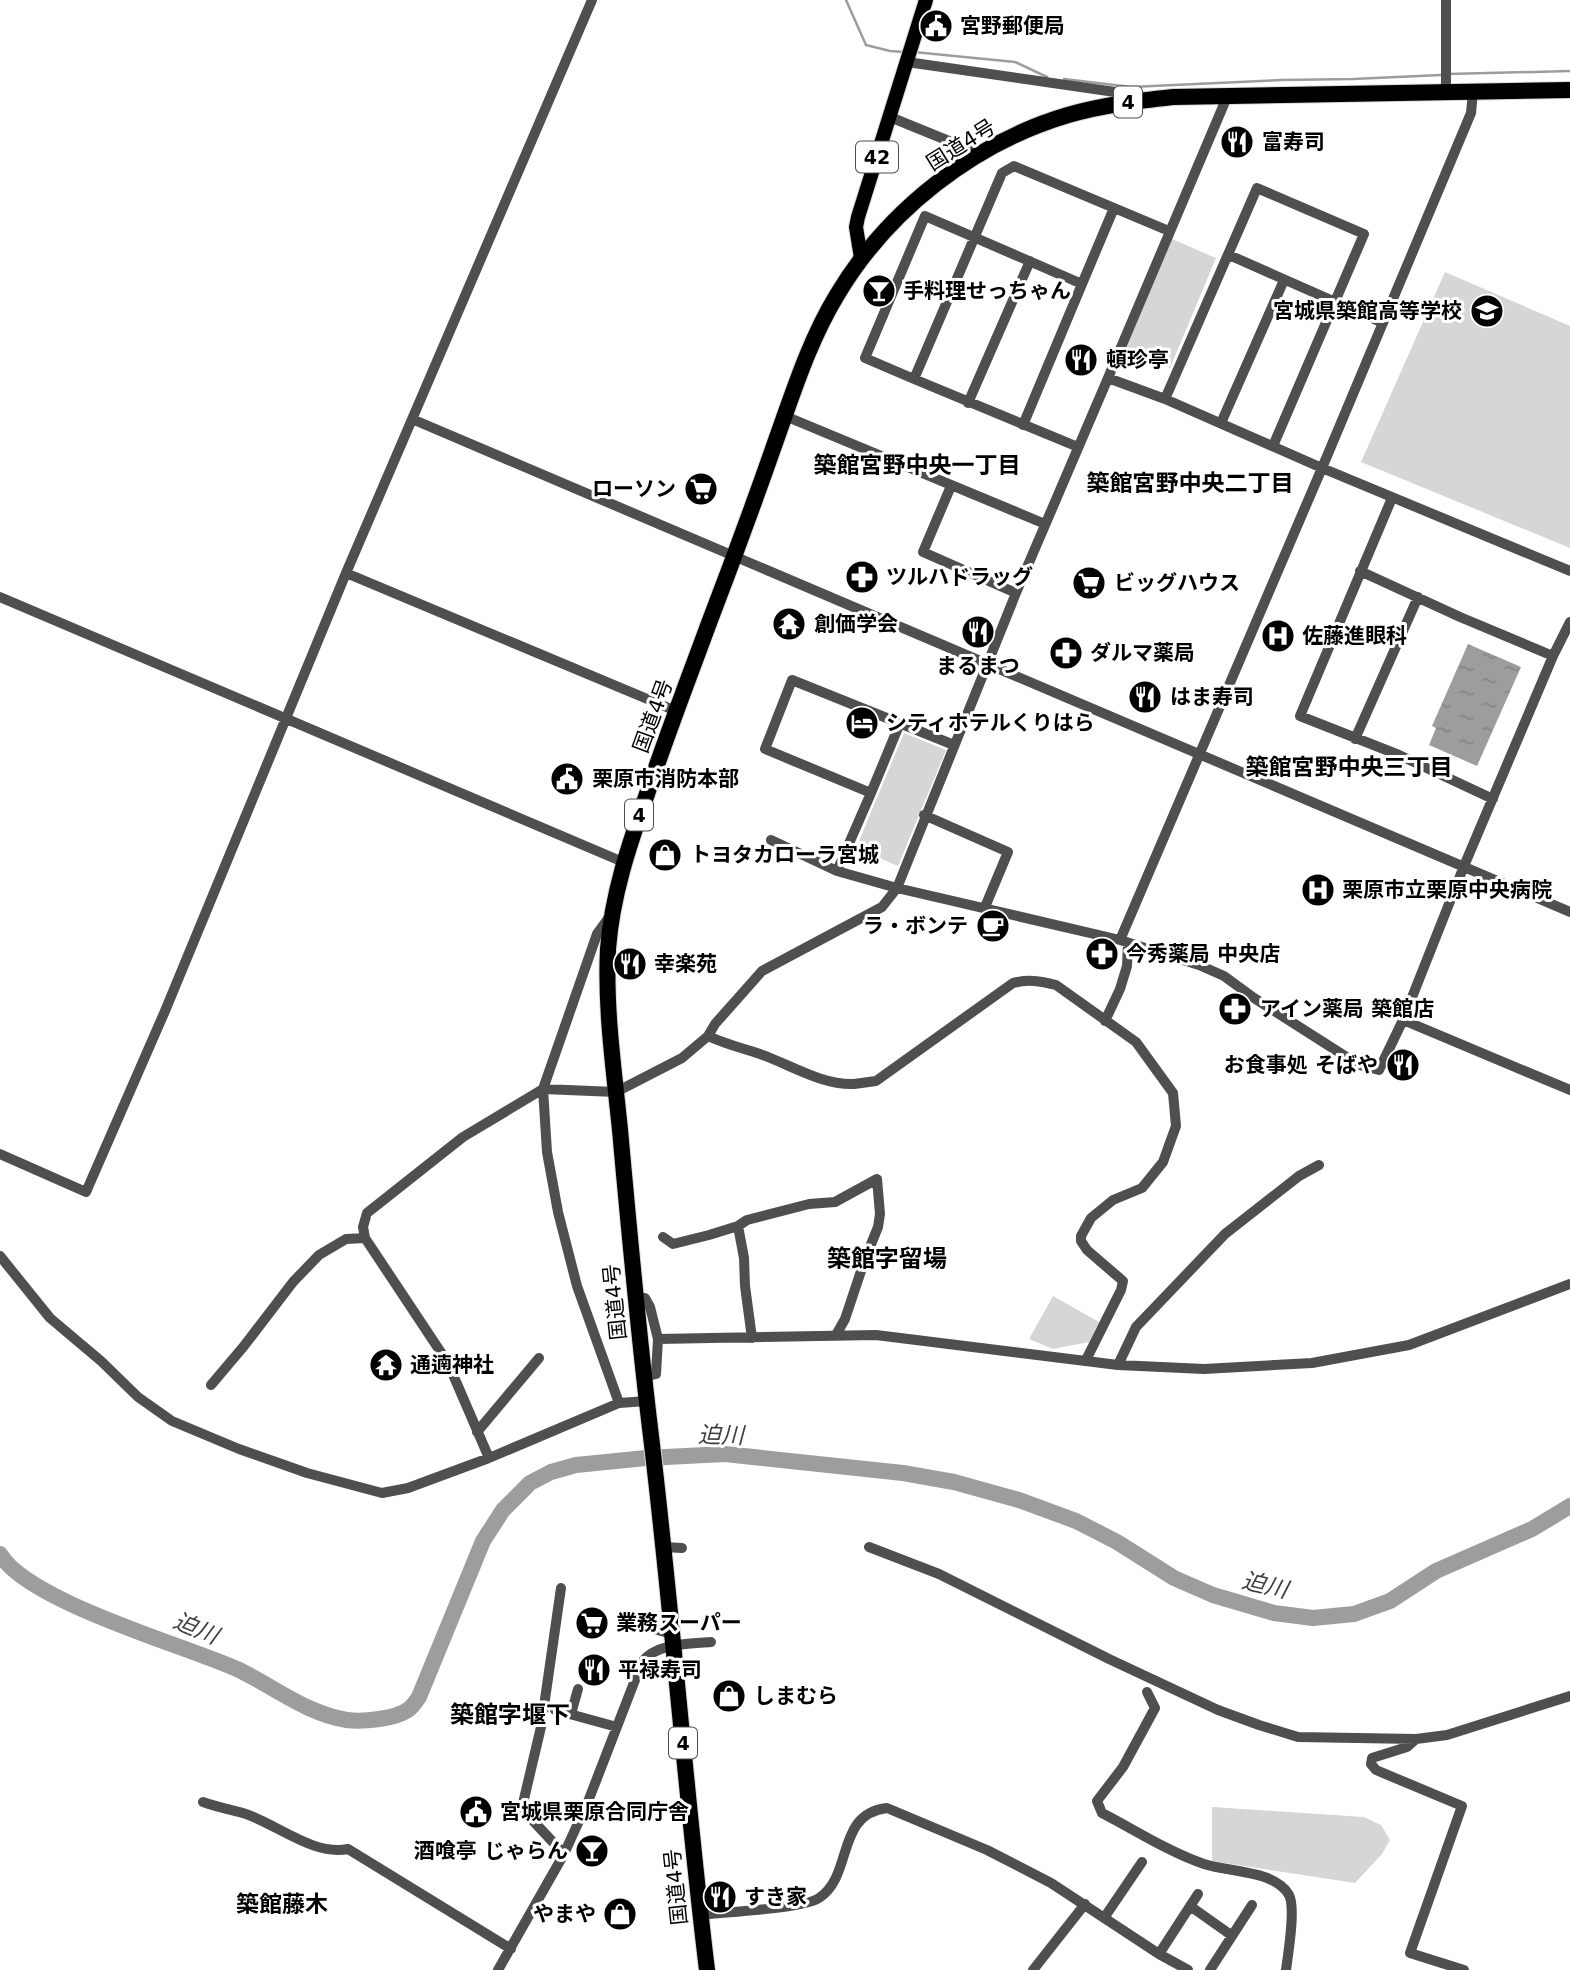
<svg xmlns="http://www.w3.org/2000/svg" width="1570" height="1970" font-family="'DejaVu Sans','Noto Sans JP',sans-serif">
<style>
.green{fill:#d6d6d6}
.water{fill:url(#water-ripples)}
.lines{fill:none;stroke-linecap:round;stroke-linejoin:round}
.stream{stroke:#9d9d9d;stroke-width:2.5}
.river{stroke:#9d9d9d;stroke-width:16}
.major-casing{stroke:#dbdbdb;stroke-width:16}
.highway-casing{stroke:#dbdbdb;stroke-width:18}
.minor{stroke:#4f4f4f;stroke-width:10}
.major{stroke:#000;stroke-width:14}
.highway{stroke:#000;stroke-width:16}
.labels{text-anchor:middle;stroke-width:6;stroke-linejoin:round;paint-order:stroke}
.shield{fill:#fff;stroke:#4c4c4c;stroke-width:2}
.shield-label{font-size:19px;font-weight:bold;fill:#000}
.poi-label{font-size:21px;font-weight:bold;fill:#000;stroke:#fff;text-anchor:start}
.street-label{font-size:21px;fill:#000;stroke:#fff}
.neighbourhood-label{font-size:23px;font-weight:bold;fill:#000;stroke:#fff}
.water-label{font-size:23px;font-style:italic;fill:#3e3e3e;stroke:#fff}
.quarter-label{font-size:24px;font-weight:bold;fill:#000;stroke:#fff}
</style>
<defs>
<pattern id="water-ripples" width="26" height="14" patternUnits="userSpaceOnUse" patternTransform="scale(1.75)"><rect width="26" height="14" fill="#9d9d9d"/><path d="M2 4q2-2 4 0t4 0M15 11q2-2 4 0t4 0" fill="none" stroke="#858585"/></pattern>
</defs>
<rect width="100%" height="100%" fill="#fff"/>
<path class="green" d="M1172 239 1216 258 1170 368 1126 349Z
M1445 272 1570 326V548L1361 462Z
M904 733 946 750 898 866 856 848Z
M1053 1296 1099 1322 1089 1342 1053 1349 1029 1339Z
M1212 1807 1364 1817 1381 1825 1390 1840 1382 1854 1355 1883 1212 1861Z"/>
<path class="water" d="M1468 644 1521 667 1477 766 1429 745 1436 728 1432 726Z"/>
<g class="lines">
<path class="stream" d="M846 0 866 45 890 51 904 52
M914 52 1015 62 1047 77
M1448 74 1570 71
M1064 79 1131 87 1281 80 1353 79 1441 75"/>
<path class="river" d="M0 1554C27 1601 183 1645 237 1669 273 1686 307 1714 347 1720 362 1722 397 1719 409 1709 413 1706 416 1701 419 1697L483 1541 503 1510 530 1483 551 1472 576 1465 646 1458 725 1454 903 1473 954 1482 1019 1500 1076 1521 1117 1542 1174 1578 1213 1595 1274 1613 1313 1618 1354 1614 1390 1601 1436 1571 1532 1529 1570 1506"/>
<defs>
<path id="major" d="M861 258 856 227 858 217 926 0"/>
<path id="highway" d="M707 1970C685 1790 672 1608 650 1428 638 1329 629 1230 620 1130 614 1070 605 1009 608 949 612 895 629 845 647 794 666 737 688 680 709 623 732 563 754 503 775 443 793 393 809 341 837 295 887 211 973 143 1068 115 1103 105 1137 101 1173 97L1570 90"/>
</defs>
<use href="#major" class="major-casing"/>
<use href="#highway" class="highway-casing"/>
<path class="minor" d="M907 62 1122 93 1135 101
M1446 93V0
M890 117 971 150 977 156
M1229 255 1383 323
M1108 378 1227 97
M914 379 865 358 925 216 1082 284 1114 208
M1165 399 1257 188 1364 234 1273 446
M968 403 1030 261
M785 416 1045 524
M412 419 1570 912
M1221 423 1284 280
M1023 425 1082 284
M1078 447 914 379 1002 173 1014 166 1169 231
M951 486 923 552 1016 593
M1392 498 1300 716 1399 755 1493 799
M1360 571 1460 617 1553 656
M346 573 676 711
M0 597 623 862
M1355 739 1418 597
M954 745 792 680 765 749 871 793 837 871 897 888 1016 593 1108 378 1165 399 1322 468 1570 571
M871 793 900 723
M924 815 1008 852 985 907
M771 840 837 871
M610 916 597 934 543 1089 547 1152 558 1212 577 1286 619 1403
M1120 940 1322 468 1471 113 1473 92
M1403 1020 1570 1090
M1105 1021 1120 989 1127 966 1128 943
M708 1036C725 1044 742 1048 760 1054 789 1064 821 1085 854 1084 861 1083 869 1082 876 1081L1013 983C1028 979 1040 981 1056 985L1136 1042 1173 1093 1176 1126 1163 1162 1142 1188 1113 1200 1091 1218 1081 1236V1241L1087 1250 1123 1281 1121 1290 1086 1360
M0 1154 86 1192 165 1011 346 573 592 0
M738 1226 744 1258 745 1286 752 1338
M663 1237 673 1244 709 1235 738 1226 747 1220 809 1204 835 1202 877 1179 880 1214 878 1227 865 1259 845 1319 836 1335
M0 1256 50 1318 101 1361 138 1397 172 1421 239 1449 307 1473 382 1493 408 1488 489 1458 619 1403 647 1401
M635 1299 645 1298 650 1307 658 1339
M1118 1365 1136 1327 1225 1234 1299 1176 1319 1165
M644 1377 656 1374 658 1339 876 1335 1118 1365 1204 1369 1312 1363 1409 1345 1570 1284
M211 1385 244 1346 293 1282 319 1255 346 1239 365 1238
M477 1432 539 1358
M489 1458 448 1363 365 1238 363 1227 367 1213 463 1137 543 1089 616 1092 682 1058 708 1036 715 1024 762 971 882 907 897 888 1120 940 1199 965 1224 976 1254 998 1359 1065 1379 1070 1403 1020 1464 866 1553 656 1570 622
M664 1547 682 1548
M869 1547 939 1574 1109 1659 1218 1710 1259 1725 1298 1737 1416 1739 1447 1735 1570 1696
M561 1588 541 1727 524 1799 523 1810 564 1854
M643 1626 672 1634
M1147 1692 1155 1708 1123 1767 1097 1801 1102 1813C1135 1830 1169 1852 1204 1864 1228 1872 1275 1870 1289 1895 1296 1908 1288 1954 1286 1970
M555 1710 617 1727
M571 1714 578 1689
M1416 1739 1407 1747 1372 1758 1371 1764 1376 1770 1462 1806 1410 1953 1464 1970
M203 1802C217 1807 232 1810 246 1814 278 1825 314 1856 348 1849L511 1949
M1190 1906 1231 1935
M700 1915C724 1912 803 1909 819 1898 854 1875 835 1814 887 1808L987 1850 1051 1883 1159 1954 1188 1970
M1104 1918 1142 1862
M1159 1954 1198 1894
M498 1970 564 1854 589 1799 642 1662C656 1643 689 1644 711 1642
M1033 1970 1085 1904
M1210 1970 1252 1905"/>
<use href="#major" class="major"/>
<use href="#highway" class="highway"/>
</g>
<defs>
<symbol id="civic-disc" viewBox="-11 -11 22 22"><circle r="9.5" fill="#000" stroke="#fff"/><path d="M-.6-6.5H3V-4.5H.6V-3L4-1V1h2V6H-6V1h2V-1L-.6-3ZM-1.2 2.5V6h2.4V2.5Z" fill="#fff"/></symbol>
<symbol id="restaurant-disc" viewBox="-11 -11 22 22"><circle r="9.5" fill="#000" stroke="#fff"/><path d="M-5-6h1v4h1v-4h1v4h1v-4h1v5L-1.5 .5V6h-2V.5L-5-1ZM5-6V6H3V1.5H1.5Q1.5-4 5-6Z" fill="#fff"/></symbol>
<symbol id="bar-disc" viewBox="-11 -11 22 22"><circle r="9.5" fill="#000" stroke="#fff"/><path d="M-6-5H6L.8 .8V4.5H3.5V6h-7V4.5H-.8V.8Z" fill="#fff"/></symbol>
<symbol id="school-disc" viewBox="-11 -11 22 22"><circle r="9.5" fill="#000" stroke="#fff"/><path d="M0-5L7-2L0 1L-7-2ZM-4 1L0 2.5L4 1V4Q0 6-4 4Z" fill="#fff"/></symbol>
<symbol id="supermarket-disc" viewBox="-11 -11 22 22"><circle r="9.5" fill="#000" stroke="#fff"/><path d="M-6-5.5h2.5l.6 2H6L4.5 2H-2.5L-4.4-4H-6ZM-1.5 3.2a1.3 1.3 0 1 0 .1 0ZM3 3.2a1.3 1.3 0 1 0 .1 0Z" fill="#fff"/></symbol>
<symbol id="pharmacy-disc" viewBox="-11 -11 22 22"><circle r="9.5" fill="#000" stroke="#fff"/><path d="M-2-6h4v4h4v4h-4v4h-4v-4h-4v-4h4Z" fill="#fff"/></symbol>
<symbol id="temple-disc" viewBox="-11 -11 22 22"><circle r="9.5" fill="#000" stroke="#fff"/><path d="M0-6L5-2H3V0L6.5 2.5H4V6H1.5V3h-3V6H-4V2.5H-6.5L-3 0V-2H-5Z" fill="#fff"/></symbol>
<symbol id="hospital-disc" viewBox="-11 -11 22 22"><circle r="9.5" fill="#000" stroke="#fff"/><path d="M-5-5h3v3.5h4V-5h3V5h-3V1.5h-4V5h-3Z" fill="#fff"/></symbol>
<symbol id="hotel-disc" viewBox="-11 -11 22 22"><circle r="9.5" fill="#000" stroke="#fff"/><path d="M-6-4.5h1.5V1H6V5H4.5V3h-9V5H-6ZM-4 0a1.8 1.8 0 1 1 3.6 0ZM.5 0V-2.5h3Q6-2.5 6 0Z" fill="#fff"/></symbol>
<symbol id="shop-disc" viewBox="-11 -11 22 22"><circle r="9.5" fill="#000" stroke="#fff"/><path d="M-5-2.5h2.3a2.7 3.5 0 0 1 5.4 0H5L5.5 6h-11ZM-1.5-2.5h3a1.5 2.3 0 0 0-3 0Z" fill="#fff"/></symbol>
<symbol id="cafe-disc" viewBox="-11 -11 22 22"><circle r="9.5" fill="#000" stroke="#fff"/><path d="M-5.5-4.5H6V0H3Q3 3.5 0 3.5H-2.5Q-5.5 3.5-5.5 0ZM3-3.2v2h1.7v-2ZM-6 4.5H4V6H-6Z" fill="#fff"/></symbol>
</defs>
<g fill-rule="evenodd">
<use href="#civic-disc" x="917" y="7" width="38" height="38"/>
<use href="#restaurant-disc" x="1218" y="123" width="38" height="38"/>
<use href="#bar-disc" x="860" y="272" width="38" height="38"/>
<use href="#school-disc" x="1468" y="292" width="38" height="38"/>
<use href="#restaurant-disc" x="1062" y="341" width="38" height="38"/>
<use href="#supermarket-disc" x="682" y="470" width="38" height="38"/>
<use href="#pharmacy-disc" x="843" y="558" width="38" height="38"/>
<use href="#supermarket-disc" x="1070" y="564" width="38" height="38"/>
<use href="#temple-disc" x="770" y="605" width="38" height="38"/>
<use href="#restaurant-disc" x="959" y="613" width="38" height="38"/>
<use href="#hospital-disc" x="1259" y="617" width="38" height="38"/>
<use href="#pharmacy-disc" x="1047" y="634" width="38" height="38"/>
<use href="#restaurant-disc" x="1126" y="678" width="38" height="38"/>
<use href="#hotel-disc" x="843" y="704" width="38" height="38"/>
<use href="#civic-disc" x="548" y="760" width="38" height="38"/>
<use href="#shop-disc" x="646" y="836" width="38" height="38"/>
<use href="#hospital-disc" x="1299" y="871" width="38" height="38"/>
<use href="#cafe-disc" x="974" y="907" width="38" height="38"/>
<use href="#pharmacy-disc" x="1083" y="935" width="38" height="38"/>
<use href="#restaurant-disc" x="611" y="945" width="38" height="38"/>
<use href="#pharmacy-disc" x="1216" y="990" width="38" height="38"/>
<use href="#restaurant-disc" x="1384" y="1046" width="38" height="38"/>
<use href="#temple-disc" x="367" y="1346" width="38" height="38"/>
<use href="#supermarket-disc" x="573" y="1604" width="38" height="38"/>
<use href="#restaurant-disc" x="575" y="1651" width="38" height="38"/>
<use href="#shop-disc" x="710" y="1677" width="38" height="38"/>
<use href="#civic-disc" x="457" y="1793" width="38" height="38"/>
<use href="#bar-disc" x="573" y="1832" width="38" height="38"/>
<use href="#restaurant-disc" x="701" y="1878" width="38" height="38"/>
<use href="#shop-disc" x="601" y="1895" width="38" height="38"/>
</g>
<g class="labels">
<g class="shield">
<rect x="1114" y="86.5" width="28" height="31" rx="5"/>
<rect x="856" y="141.5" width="42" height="31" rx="5"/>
<rect x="625" y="799.5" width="28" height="31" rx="5"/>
<rect x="669" y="1727.5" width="28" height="31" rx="5"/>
</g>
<g class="shield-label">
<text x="1128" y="109">4</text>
<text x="877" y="164">42</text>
<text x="639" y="822">4</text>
<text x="683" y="1750">4</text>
</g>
<g class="poi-label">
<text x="960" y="33">宮野郵便局</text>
<text x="1262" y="149">富寿司</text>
<text x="903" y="298">手料理せっちゃん</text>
<text x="1462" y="318" text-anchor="end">宮城県築館高等学校</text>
<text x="1106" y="367">頓珍亭</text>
<text x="676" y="496" text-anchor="end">ローソン</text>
<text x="886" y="584">ツルハドラッグ</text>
<text x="1114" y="590">ビッグハウス</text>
<text x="814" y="631">創価学会</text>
<text x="1302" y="643">佐藤進眼科</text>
<text x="1090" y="660">ダルマ薬局</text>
<text x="978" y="673" text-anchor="middle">まるまつ</text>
<text x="1170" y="704">はま寿司</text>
<text x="886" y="730">シティホテルくりはら</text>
<text x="592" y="786">栗原市消防本部</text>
<text x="690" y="862">トヨタカローラ宮城</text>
<text x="1342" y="897">栗原市立栗原中央病院</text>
<text x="968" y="933" text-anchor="end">ラ・ボンテ</text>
<text x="1126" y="961">今秀薬局 中央店</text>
<text x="654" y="971">幸楽苑</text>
<text x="1260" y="1016">アイン薬局 築館店</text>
<text x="1378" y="1072" text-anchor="end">お食事処 そばや</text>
<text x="410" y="1372">通遖神社</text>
<text x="616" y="1630">業務スーパー</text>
<text x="618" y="1677">平禄寿司</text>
<text x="754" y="1703">しまむら</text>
<text x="500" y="1819">宮城県栗原合同庁舎</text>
<text x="568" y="1858" text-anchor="end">酒喰亭 じゃらん</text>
<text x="744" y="1904">すき家</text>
<text x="596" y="1921" text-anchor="end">やまや</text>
</g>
<g class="street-label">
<text transform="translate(961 145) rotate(-32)" y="7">国道4号</text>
<text transform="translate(653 716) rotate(-70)" y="7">国道4号</text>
<text transform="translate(615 1302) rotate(-96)" y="7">国道4号</text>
<text transform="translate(676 1887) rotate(-96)" y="7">国道4号</text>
</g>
<g class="neighbourhood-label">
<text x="917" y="473">築館宮野中央一丁目</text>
<text x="1190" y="491">築館宮野中央二丁目</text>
<text x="1349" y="775">築館宮野中央三丁目</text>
<text x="282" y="1912">築館藤木</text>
</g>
<g class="water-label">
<text transform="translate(721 1435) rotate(1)" y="8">迫川</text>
<text transform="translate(1265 1585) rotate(13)" y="8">迫川</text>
<text transform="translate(196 1628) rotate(22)" y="8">迫川</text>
</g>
<g class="quarter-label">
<text x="887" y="1267">築館字留場</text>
<text x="510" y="1723">築館字堰下</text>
</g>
</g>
</svg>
